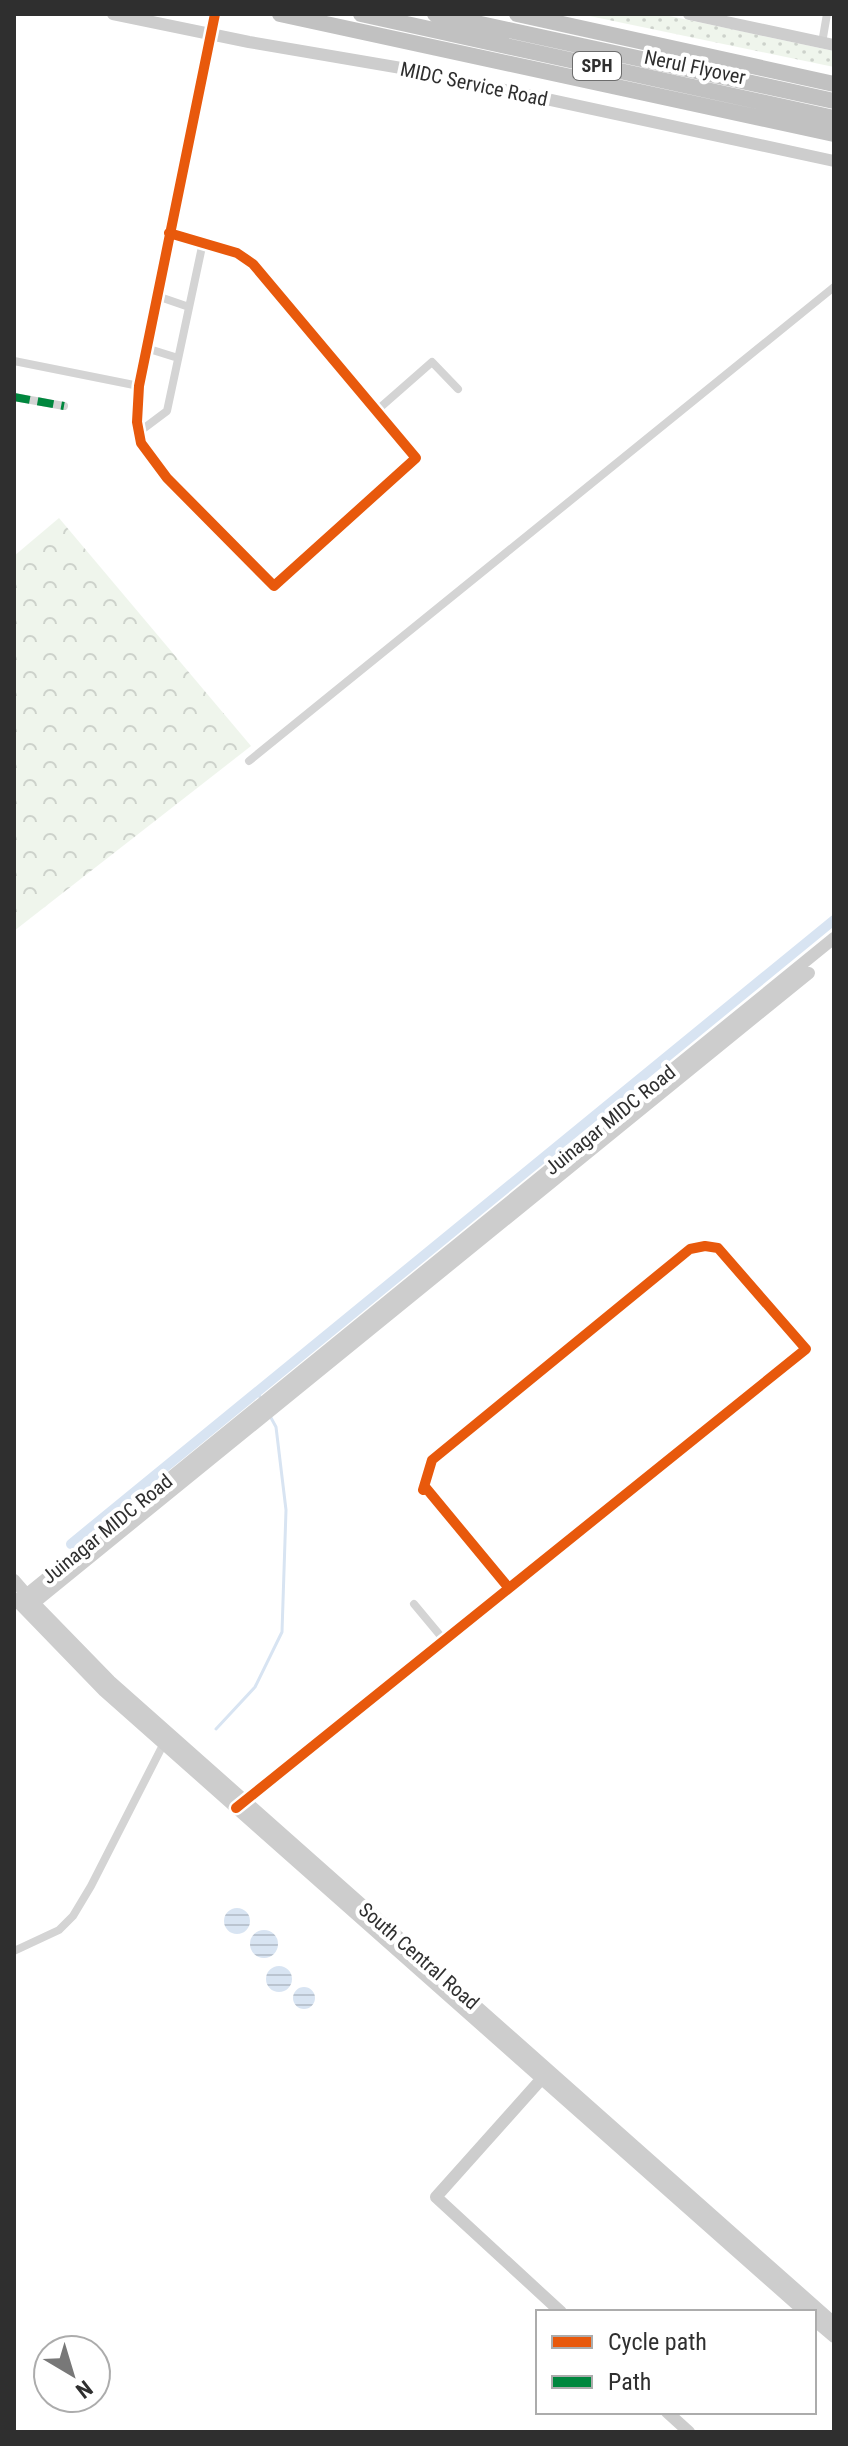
<svg xmlns="http://www.w3.org/2000/svg" width="848" height="2446" font-family="'Roboto Condensed',sans-serif">
<style>
.grass{fill:url(#grass-dots)}
.forest{fill:url(#forest-crowns)}
.water{fill:url(#water-rules)}
.lines{fill:none;stroke-linecap:round;stroke-linejoin:round}
.stream{stroke:#d8e4f2;stroke-width:3}
.canal{stroke:#d8e4f2;stroke-width:10}
.street{stroke:#d4d4d4;stroke-width:8}
.secondary{stroke:#cdcdcd;stroke-width:12}
.highway{stroke:#c1c1c1;stroke-width:16}
.quiet{stroke:#00873e;stroke-width:8;stroke-dasharray:16 8;stroke-linecap:butt}
.cycleway-casing{stroke:#fff;stroke-width:15}
.cycleway{stroke:#e8590c;stroke-width:10}
.labels{text-anchor:middle;stroke-width:8;stroke-linejoin:round;paint-order:stroke}
.shield{fill:#fff;stroke:#6d6d6d;stroke-width:2}
.shield-label{font-size:18px;font-weight:bold;fill:#2f2f2f}
.street-label{font-size:20px;fill:#2f2f2f;stroke:#fff}
</style>
<defs>
<pattern id="grass-dots" width="8" height="8" patternUnits="userSpaceOnUse" patternTransform="scale(2)"><rect width="8" height="8" fill="#eff5ec"/><path d="M2 2h.1M6 6h.1" fill="none" stroke="#cdd2cb" stroke-width="1.8" stroke-linecap="round"/></pattern>
<pattern id="forest-crowns" width="20" height="18" patternUnits="userSpaceOnUse" patternTransform="scale(2)"><rect width="20" height="18" fill="#eff5ec"/><path d="M2 6a3 3 0 1 1 6 0M12 15a3 3 0 1 1 6 0" fill="none" stroke="#cdd2cb"/></pattern>
<pattern id="water-rules" width="6" height="5" patternUnits="userSpaceOnUse" patternTransform="scale(2)"><rect width="6" height="5" fill="#d8e4f2"/><path d="M0 2.5h6" fill="none" stroke="#bac4d0"/></pattern>
</defs>
<rect width="100%" height="100%" fill="#fff"/>
<path class="grass" d="M580 14H660L834 51V67Z"/>
<path class="forest" d="M59 518 251 746 14 931V556Z"/>
<path class="water" d="M224 1921a13 13 0 1 1 26 0a13 13 0 1 1-26 0Z
M250 1944a14 14 0 1 1 28 0a14 14 0 1 1-28 0Z
M266 1979a13 13 0 1 1 26 0a13 13 0 1 1-26 0Z
M293 1998a11 11 0 1 1 22 0a11 11 0 1 1-22 0Z"/>
<g class="lines">
<path class="stream" d="M257 1391 261 1399
M216 1729 255 1687 282 1632 286 1510 276 1427 270 1416"/>
<path class="canal" d="M71 1544 834 920"/>
<path class="street" d="M822 43 827 14
M157 296 189 307
M146 348 178 358
M14 361 139 386
M14 397 64 406
M375 412 432 362 458 389
M139 432 167 411 203 242
M249 761 834 287
M414 1604 444 1640
M243 1803 806 1349 718 1248 705 1246 690 1249 432 1460 423 1490 426 1488 508 1587
M14 1951 59 1930 73 1916 91 1886 165 1741"/>
<path class="secondary" d="M113 14 249 42 407 69 834 161
M689 14 834 45
M169 233 237 253 253 264 416 458 274 586 167 478 141 443 137 422 139 386 215 14
M14 1580 34 1603 110 1681 834 2323
M14 1598 104 1691 805 2312
M23 1602 26 1595 834 938
M28 1605 34 1603 809 973
M545 2075 436 2197 561 2312
M814 2320 834 2337
M667 2412 689 2432"/>
<path class="highway" d="M280 14 834 134
M361 14 834 118
M435 14 834 101
M517 14 834 84"/>
<path class="quiet" d="M14 397 64 406"/>
<defs>
<path id="cycleway" d="M169 233 237 253 253 264 416 458 274 586 167 478 141 443 137 422 139 386 215 14
M236 1808 806 1349 718 1248 705 1246 690 1249 432 1460 423 1490 426 1488 508 1587"/>
</defs>
<use href="#cycleway" class="cycleway-casing"/>
<use href="#cycleway" class="cycleway"/>
</g>
<g class="labels">
<rect class="shield" x="573" y="52" width="48" height="28" rx="6"/>
<g class="shield-label">
<text x="597" y="72">SPH</text>
</g>
<g class="street-label">
<text transform="translate(695 67) rotate(12)" y="7">Nerul Flyover</text>
<text transform="translate(474 84) rotate(12)" y="7">MIDC Service Road</text>
<text transform="translate(610 1120) rotate(-39)" y="7">Juinagar MIDC Road</text>
<text transform="translate(107 1529) rotate(-39)" y="7">Juinagar MIDC Road</text>
<text transform="translate(419 1956) rotate(41)" y="7">South Central Road</text>
</g>
</g>
<rect width="848" height="2446" fill="none" stroke="#2f2f2f" stroke-width="32"/>
<rect x="536" y="2310" width="280" height="104" fill="#ffffff" stroke="#acacac" stroke-width="2"/>
<rect x="552" y="2336" width="40" height="12" fill="#e8590c" stroke="#acacac" stroke-width="2"/>
<text x="608" y="2350" font-size="24" fill="#2f2f2f">Cycle path</text>
<rect x="552" y="2376" width="40" height="12" fill="#00873e" stroke="#acacac" stroke-width="2"/>
<text x="608" y="2390" font-size="24" fill="#2f2f2f">Path</text>
<g transform="translate(72 2374) rotate(142)"><circle r="38" fill="#ffffff" stroke="#acacac" stroke-width="2"/>
<path d="M0-6L14 30L0 20L-14 30Z" fill="#787878"/>
<text y="-12" font-size="22" font-weight="bold" text-anchor="middle" fill="#2f2f2f">N</text>
</g>
</svg>
